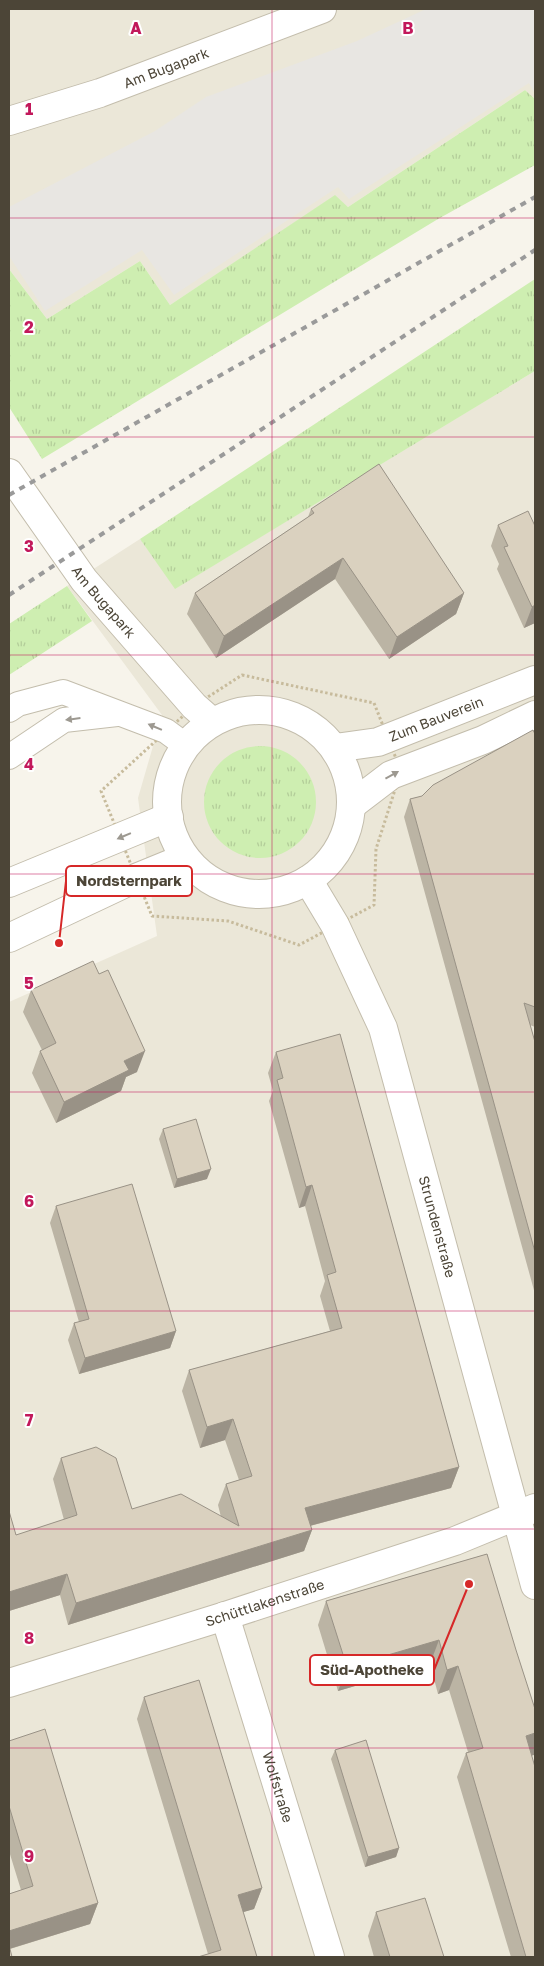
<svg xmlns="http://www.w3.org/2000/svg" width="544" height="1966" font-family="'Golos Text',sans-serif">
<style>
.residential{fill:#ebe7d8}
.grass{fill:url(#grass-tufts)}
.parking{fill:#e8e6e2}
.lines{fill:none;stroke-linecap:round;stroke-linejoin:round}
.service-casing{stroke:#c3bdac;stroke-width:26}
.minor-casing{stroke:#c3bdac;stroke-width:30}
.tertiary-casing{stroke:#c3bdac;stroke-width:30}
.path{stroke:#c7bb9c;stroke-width:3;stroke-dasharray:2.5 2.5;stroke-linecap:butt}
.service{stroke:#fff;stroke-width:24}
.minor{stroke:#fff;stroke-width:28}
.tertiary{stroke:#fff;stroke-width:28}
.rail{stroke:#9a9a9a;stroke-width:4;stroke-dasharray:6 6;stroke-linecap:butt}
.wall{fill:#bbb4a4}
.shaded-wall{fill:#999286}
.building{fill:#dad1bf;stroke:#999286}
.oneway{fill:#9d9991}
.grid{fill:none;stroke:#c2185b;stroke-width:1;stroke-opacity:0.55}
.labels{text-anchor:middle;stroke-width:4;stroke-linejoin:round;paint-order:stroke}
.street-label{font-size:14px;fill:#4c4537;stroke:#fff}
.grid-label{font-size:16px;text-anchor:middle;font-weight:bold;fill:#c2185b;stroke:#fff;stroke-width:4;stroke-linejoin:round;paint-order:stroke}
.leader{fill:none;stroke:#d62828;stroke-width:2}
.callout-dot{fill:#d62828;stroke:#fff;stroke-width:2}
.callout{fill:#fff;stroke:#d62828;stroke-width:2}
.callout-label{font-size:15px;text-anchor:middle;font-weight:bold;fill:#4c4537}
</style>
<defs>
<pattern id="grass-tufts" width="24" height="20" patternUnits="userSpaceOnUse" patternTransform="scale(1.25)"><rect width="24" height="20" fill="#ceeeb1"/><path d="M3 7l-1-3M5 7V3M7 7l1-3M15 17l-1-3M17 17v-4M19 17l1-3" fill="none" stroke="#b3cd99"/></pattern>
</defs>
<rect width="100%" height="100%" fill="#f7f4eb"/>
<path class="residential" d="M9 9H535V99L525 90 348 207 335 196 170 305 140 261 47 319 9 269Z
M535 371V1957H9V1002L157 936 138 798 162 715 67 586 140 539 176 588Z"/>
<path class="grass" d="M525 90 535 99V165L438 219 42 459 9 407V269L47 319 140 261 170 305 335 195 348 207Z
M535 279V371L175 589 140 539Z
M67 586 92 621 9 675V624Z
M204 802a56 56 0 1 1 112 0a56 56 0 1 1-112 0Z"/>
<path class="parking" d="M426 9H535V94L529 83 349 199 338 187 174 295 142 250 45 311 9 256V207L155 131 206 97 357 41Z"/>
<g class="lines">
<defs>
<path id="service" d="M9 710 18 704 63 692 166 731 185 745
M9 757 64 720 117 714"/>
<g id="minor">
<path id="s1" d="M9 121 100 93 322 9"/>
<path id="s2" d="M9 473 84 580 194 706 211 721"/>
<path id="s3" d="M308 880 335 925 383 1028 535 1585"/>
<path id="s4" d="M225 1616 330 1957"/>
<path id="s5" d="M9 1683 225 1616 455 1541 535 1508"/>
</g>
<g id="tertiary">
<circle cx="259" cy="802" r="92"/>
<path id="s6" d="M335 748 378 742 535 680"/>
<path d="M353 804 391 775 483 740 535 715"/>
<path d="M9 883 169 817"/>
<path d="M9 938 136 878 185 858"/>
</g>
</defs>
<use href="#service" class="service-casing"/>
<use href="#minor" class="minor-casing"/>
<use href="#tertiary" class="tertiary-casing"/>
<path class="path" d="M242 675 374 703 401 771 376 849 374 905 299 945 228 921 152 916 101 791 194 706Z"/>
<use href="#service" class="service"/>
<use href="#minor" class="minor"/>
<use href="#tertiary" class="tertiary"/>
<path class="rail" d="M9 495 535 197
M9 595 535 250"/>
</g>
<path class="wall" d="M311 509 464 593 456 614 389 659 335 579 216 658 187 614 195 593 308 517Z
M498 525 535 526V623L524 628 497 569 499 564 491 546Z
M535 734V1027L530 1025 535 1042V1294L404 817 410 799 422 796Z
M31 990 137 1072 126 1077 121 1091 56 1123 32 1073 40 1051 42 1050 23 1012Z
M276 1052 459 1467 451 1488 310 1526 312 1530 304 1551 68 1625 60 1595 9 1611V1511L16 1535 64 1520 53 1479 61 1458 132 1509 221 1517 218 1505 226 1484 239 1480 225 1440 200 1448 182 1391 189 1370 330 1331 320 1296 325 1281 305 1206 299 1208 269 1101 273 1091 268 1073Z
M163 1129 207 1179 174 1188 159 1139Z
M56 1206 176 1331 170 1348 79 1374 68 1340 74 1323 79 1322 50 1223Z
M487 1554 534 1755H532L535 1957H511L457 1777 466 1753 468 1752 449 1690 438 1694 430 1664 338 1691 318 1625 326 1601Z
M144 1697 262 1888 254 1909 243 1912 257 1957 208 1954 137 1719Z
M9 1741 98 1903 90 1924 10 1949 9 1957V1894L21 1890 9 1851Z
M335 1750 399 1848 396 1857 365 1867 331 1759Z
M376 1912 444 1957H374L368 1936Z"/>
<path class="shaded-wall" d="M343 558 335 579 216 658 224 636Z
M464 593 456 614 389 659 397 637Z
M535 605V623L524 628 532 607Z
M145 1051 137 1072 126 1077 121 1091 56 1123 64 1102 124 1061Z
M211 1169 207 1179 174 1188 177 1179Z
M312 1185 305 1206 299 1208 306 1187Z
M176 1331 170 1348 79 1374 85 1358Z
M233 1419 225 1440 200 1448 207 1427Z
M459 1467 451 1488 298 1529 305 1508Z
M312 1530 304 1551 68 1625 76 1603Z
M67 1574 60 1595 9 1611V1592Z
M439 1640 430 1664 338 1691 347 1667Z
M458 1666 449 1690 438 1694 447 1670Z
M535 1733V1751L534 1755 517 1760 526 1736Z
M399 1848 396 1857 365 1867 368 1857Z
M262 1888 254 1909 230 1916 238 1895Z
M98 1903 90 1924 9 1949V1931Z"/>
<path class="building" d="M379 464 464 593 397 637 343 558 224 636 195 593 314 513 311 509Z
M528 511 535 526V605L532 607 504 547 508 546 498 525Z
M533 730 535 734V1007L524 1003 535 1042V1252L410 799 422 796 433 785Z
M93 961 99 974 108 970 145 1051 124 1061 129 1070 64 1102 40 1051 56 1043 31 990Z
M340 1034 459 1467 305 1508 312 1530 76 1603 67 1574 9 1592V1511L16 1535 77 1515 61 1458 96 1447 116 1458 132 1509 181 1494 239 1526 226 1484 252 1476 233 1419 207 1427 189 1370 342 1328 327 1275 336 1272 312 1185 306 1187 277 1080 283 1078 276 1052Z
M196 1119 211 1169 177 1179 163 1129Z
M132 1184 176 1331 85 1358 74 1323 89 1319 56 1206Z
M487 1554 516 1650 535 1709V1733L526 1736 535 1767V1957H526L466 1753 483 1748 458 1666 447 1670 439 1640 347 1667 326 1601Z
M199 1680 262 1888 238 1895 257 1957H198L221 1950 144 1697Z
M45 1729 98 1903 9 1931V1894L33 1886 9 1806V1741Z
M366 1740 399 1848 368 1857 335 1750Z
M425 1898 444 1957H390L376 1912Z
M9 1945 12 1957H9Z"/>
<defs><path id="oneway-solid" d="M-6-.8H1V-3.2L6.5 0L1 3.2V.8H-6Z" transform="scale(1.25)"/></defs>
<g class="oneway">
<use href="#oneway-solid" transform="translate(73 719) rotate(173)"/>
<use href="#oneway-solid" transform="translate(155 727) rotate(-157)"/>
<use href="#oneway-solid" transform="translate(392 775) rotate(-29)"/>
<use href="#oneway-solid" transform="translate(124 836) rotate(157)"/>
</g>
<path class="grid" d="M272 9V1957M9 218H535M9 437H535M9 655H535M9 874H535M9 1092H535M9 1311H535M9 1529H535M9 1748H535"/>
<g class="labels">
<g class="street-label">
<text dy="5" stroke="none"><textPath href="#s1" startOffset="166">Am Bugapark</textPath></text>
<text dy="5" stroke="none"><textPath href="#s2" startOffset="160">Am Bugapark</textPath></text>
<text dy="5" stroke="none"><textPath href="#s6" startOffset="106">Zum Bauverein</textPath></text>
<text dy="5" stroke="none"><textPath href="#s3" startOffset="372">Strundenstraße</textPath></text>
<text dy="5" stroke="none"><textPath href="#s5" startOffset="268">Schüttlakenstraße</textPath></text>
<text dy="5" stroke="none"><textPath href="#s4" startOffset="179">Wolfstraße</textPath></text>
</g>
</g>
<g class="grid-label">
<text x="136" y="34">A</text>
<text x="408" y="34">B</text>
<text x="29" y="115">1</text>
<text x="29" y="333">2</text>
<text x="29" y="552">3</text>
<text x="29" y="770">4</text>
<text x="29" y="989">5</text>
<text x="29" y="1207">6</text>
<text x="29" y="1426">7</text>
<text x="29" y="1644">8</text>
<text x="29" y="1862">9</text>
</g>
<path class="leader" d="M59 943L66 881M469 1584L434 1670"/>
<g class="callout-dot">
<circle cx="59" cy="943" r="5"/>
<circle cx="469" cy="1584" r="5"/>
</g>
<g class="callout">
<rect x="66" y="866" width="126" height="30" rx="5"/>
<rect x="310" y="1655" width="124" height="30" rx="5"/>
</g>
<g class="callout-label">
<text x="129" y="886">Nordsternpark</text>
<text x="372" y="1675">Süd-Apotheke</text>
</g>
<rect width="544" height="1966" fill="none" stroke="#4c4537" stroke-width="20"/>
</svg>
